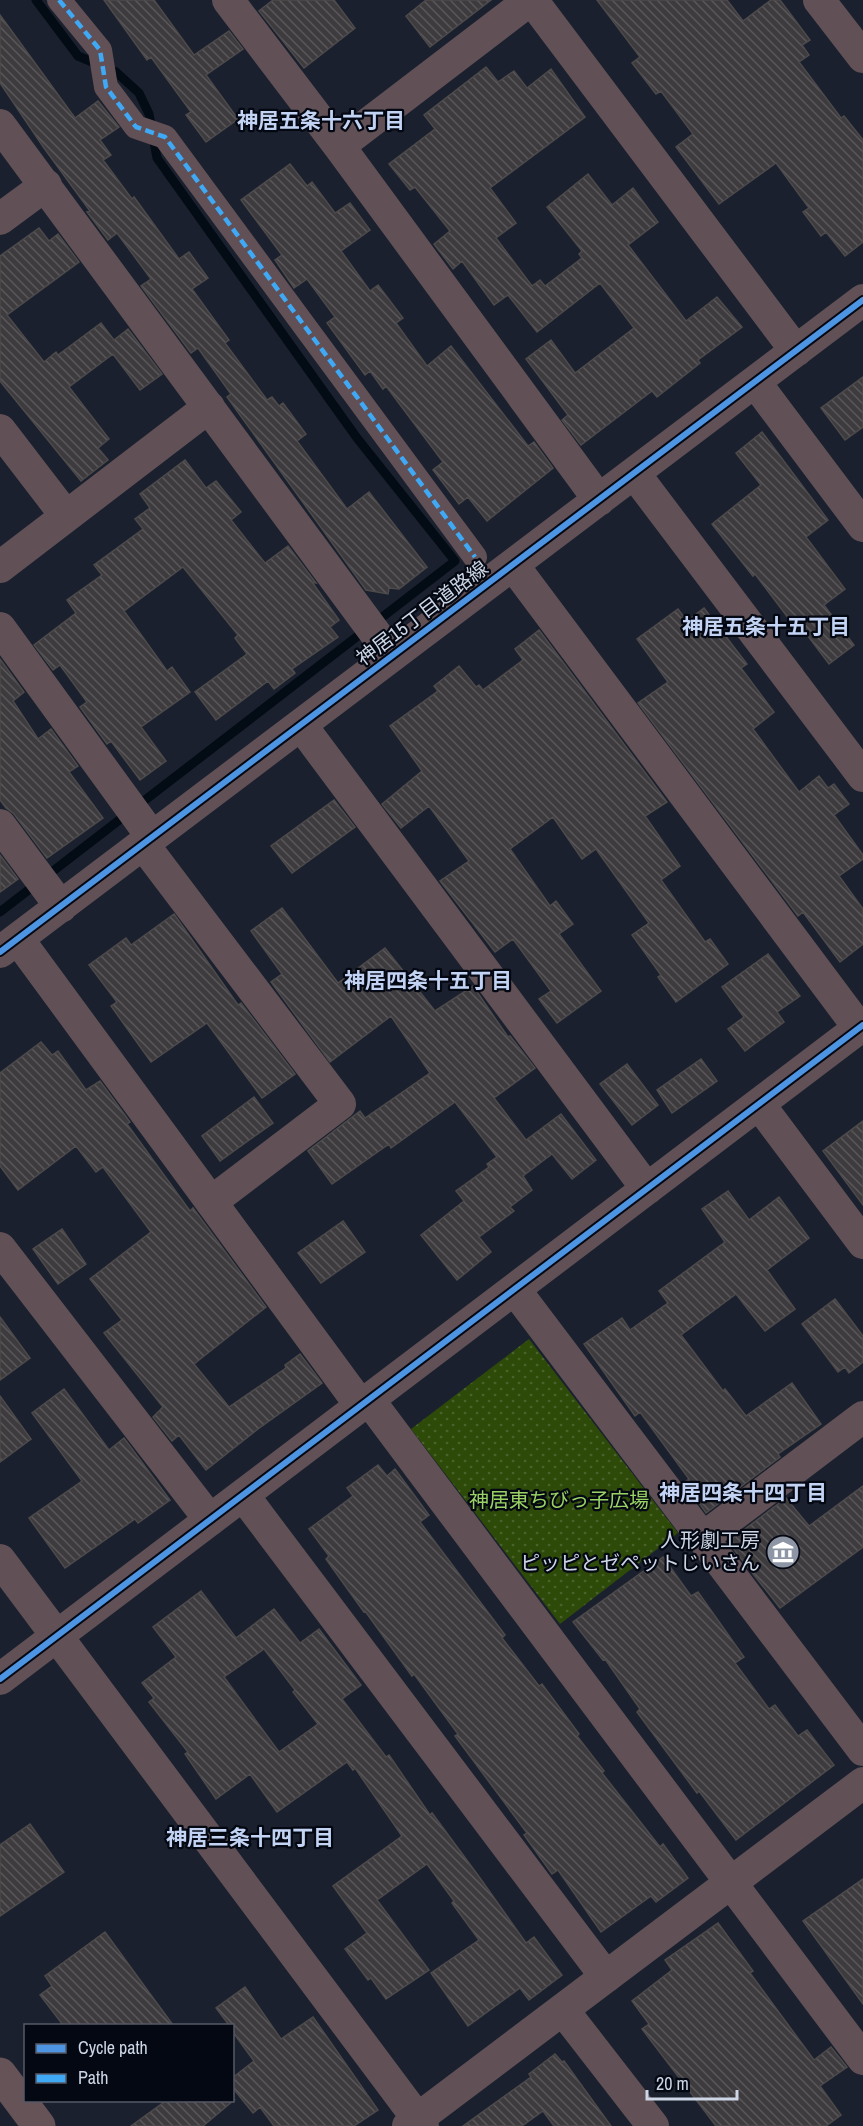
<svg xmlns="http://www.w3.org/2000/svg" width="863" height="2126" font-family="'Archivo Narrow','Noto Sans JP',sans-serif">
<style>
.grass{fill:url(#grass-dots)}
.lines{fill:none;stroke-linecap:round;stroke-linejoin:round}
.stream{stroke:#030b14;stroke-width:9}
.building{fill:url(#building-back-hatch);stroke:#4d4a4b;stroke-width:1.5;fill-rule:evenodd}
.pedestrian{stroke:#615156;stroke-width:24}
.minor{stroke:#615156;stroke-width:32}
.primary{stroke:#665358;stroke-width:33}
.quiet{stroke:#3fa9f5;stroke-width:4.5;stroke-dasharray:9 4.5;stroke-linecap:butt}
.cycleway-casing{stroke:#040812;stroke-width:10}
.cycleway{stroke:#4d94e3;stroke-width:6}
.labels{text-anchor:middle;stroke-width:4.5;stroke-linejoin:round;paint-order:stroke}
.street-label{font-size:20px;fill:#cdd6e6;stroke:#040812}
.park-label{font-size:20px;fill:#9ad364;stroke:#040812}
.poi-label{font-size:20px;fill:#cdd6e6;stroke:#040812;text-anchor:end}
.neighbourhood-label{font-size:21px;font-weight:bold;fill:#c2d3f4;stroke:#040812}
</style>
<defs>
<pattern id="grass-dots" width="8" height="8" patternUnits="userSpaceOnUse" patternTransform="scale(1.5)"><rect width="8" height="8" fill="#2d4a09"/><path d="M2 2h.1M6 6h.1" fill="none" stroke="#4a632d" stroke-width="1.8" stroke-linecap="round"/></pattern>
<pattern id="building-back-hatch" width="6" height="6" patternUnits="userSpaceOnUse" patternTransform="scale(1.5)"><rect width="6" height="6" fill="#3e3b3e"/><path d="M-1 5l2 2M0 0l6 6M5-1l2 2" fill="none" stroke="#59575a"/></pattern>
</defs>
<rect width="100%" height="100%" fill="#1a202d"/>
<path class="grass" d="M529 1339 678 1533 560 1624 411 1429Z"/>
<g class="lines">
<path class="stream" d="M0 912 455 561 357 438 157 158 149 114 139 93 116 72 78 56 36 0"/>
</g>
<path class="building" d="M104 0H154L194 55 229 31 243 49 206 75 238 119 206 142 186 115 191 112 151 57 147 60Z
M273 0H334L355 28 304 68 259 11Z
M426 0H491L430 47 406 16Z
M597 0H727L743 21 771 0H780L810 40 802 45 809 55 799 62 841 118 844 116 863 140V242L845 256 826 232 821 236 803 212 809 208 776 163 719 204 676 147 693 134 661 91 656 94 632 63 640 57Z
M0 15 75 118 98 101 119 127 100 140 111 155 103 160 132 199 134 197 179 259 189 252 208 278 192 289 229 340 225 343 267 400 272 397 279 406 283 403 306 434 297 441 347 509 369 492 427 567 399 589 389 588 388 594 366 590 227 397 231 394 198 348 191 353 141 286 151 279 117 233 108 240 87 212 90 211 44 148 0 83Z
M486 67 498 82 514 71 527 88 551 69 585 117 490 188 516 223 496 238 532 286 540 280 545 286 582 258 579 254 582 251 547 207 588 174 612 205 633 188 658 222 628 245 686 321 717 297 742 327 698 360 700 363 657 397 652 391 581 445 562 420 568 415 526 359 551 340 575 373 634 328 600 283 537 332 508 295 494 305 462 261 453 269 434 244 450 231 415 187 410 190 389 164 435 129 424 115Z
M290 164 307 186 312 182 335 213 350 203 370 230 341 251 370 291 378 285 403 318 396 323 427 366 451 346 528 446 534 442 553 468 487 521 468 497 459 504 433 470 443 462 386 386 383 389 370 371 365 375 327 323 335 317 307 279 294 288 275 260 282 255 241 200Z
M39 228 49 241 58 234 79 262 7 315 44 362 56 352 58 355 101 323 114 340 128 329 162 374 140 390 113 354 69 387 109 439 98 448 108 460 81 481 0 381V256Z
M863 377V427L845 440 821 408Z
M762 432 828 520 806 537 845 589 824 605 854 645 829 664 799 624 795 627 755 574 753 576 712 524 761 485 736 453Z
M185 460 206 488 216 481 241 512 231 520 265 563 288 546 316 583 312 582 339 620 330 627 338 637 292 669 295 673 274 689 268 681 216 720 195 692 247 654 235 638 238 635 183 567 124 611 167 671 172 667 190 692 141 727 166 761 140 780 111 741 107 744 80 707 87 702 60 665 53 670 34 645 76 613 67 600 102 575 94 565 143 529 135 519 150 508 140 494Z
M704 608 747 664 741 668 774 712 753 729 799 792 819 776 828 788 834 784 849 804 834 815 863 855V859L839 876 863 909V944L840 962 803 912 798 916 638 703 668 682 637 639 678 609 687 621Z
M539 630 667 802 645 816 680 866 661 880 705 942 710 939 728 964 676 1002 658 977 661 975 632 935 649 923 596 849 582 859 553 817 510 849 550 906 556 901 573 924 559 934 601 991 557 1023 539 999 551 991 513 939 495 952 440 881 469 861 429 806 401 828 382 804 422 771 390 726 438 691 434 686 459 666 476 687 479 685 483 690 523 660 515 649Z
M0 659 24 692 13 701 38 739 51 729 78 766 69 772 103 818 47 858 14 814 6 808 0 800Z
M334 800 355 827 292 873 271 846Z
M0 855 18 879 0 892Z
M282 908 338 983 385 948 435 1011 473 986 508 1037 510 1036 535 1068 494 1098 526 1140 561 1114 596 1160 572 1179 552 1154 523 1176 532 1190 510 1207 514 1211 479 1237 491 1252 457 1280 421 1235 464 1201 456 1191 489 1167 487 1164 497 1157 455 1102 391 1148 389 1144 332 1184 308 1151 360 1111 365 1118 430 1073 391 1016 330 1062 271 982 282 974 251 931Z
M174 914 238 1005 241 1003 295 1074 262 1098 207 1023 151 1062 111 1006 117 1002 89 965 126 938 131 945Z
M768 954 800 996 777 1012 784 1022 745 1051 728 1029 744 1017 722 987Z
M41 1042 52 1055 58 1051 86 1090 100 1081 130 1122 127 1124 190 1211 193 1208 266 1307 194 1364 229 1407 286 1368 285 1365 300 1354 322 1383 258 1429 206 1470 179 1435 172 1441 153 1417 163 1407 104 1333 122 1320 90 1279 151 1232 103 1167 96 1172 76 1146 18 1190 0 1166V1073Z
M701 1059 717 1081 672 1113 657 1090Z
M627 1064 658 1105 632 1125 600 1084Z
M254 1097 273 1123 220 1161 202 1136Z
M863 1121V1205L823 1151Z
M728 1191 749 1220 779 1197 809 1238 767 1270 795 1309 765 1331 736 1294 681 1335 723 1391 725 1389 746 1416 792 1383 821 1424 778 1454 780 1457 706 1513 685 1482 689 1479 640 1412 635 1416 584 1344 622 1318 630 1330 668 1303 659 1291 725 1242 702 1209Z
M343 1221 365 1252 321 1283 298 1253Z
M62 1229 86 1264 58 1284 33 1249Z
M835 1299 863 1336V1362L849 1373 845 1367 838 1372 802 1324Z
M0 1317 30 1358 0 1380Z
M64 1389 109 1450 124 1438 170 1500 138 1523 135 1519 65 1568 29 1518 82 1481 32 1413Z
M0 1396 31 1439 0 1462Z
M378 1465 387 1476 395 1469 429 1515 420 1522 505 1635 502 1638 539 1686 542 1684 579 1734 577 1736 604 1771 602 1773 660 1847 663 1844 688 1878 656 1902 651 1896 601 1932 558 1870 552 1874 524 1835 527 1833 455 1736 458 1734 414 1674 412 1676 365 1611 364 1612 326 1559 329 1556 309 1529 353 1496 347 1488Z
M863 1486V1547L780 1608 728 1542 786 1498 809 1526Z
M663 1557 691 1596 698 1592 744 1657 735 1663 769 1709 775 1705 798 1736 807 1730 834 1765 736 1840 699 1791 697 1793 637 1712 640 1709 605 1659 603 1660 573 1622Z
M201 1591 236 1638 274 1609 300 1643 319 1629 361 1685 342 1699 386 1757 389 1755 430 1815 432 1813 480 1878 526 1943 534 1937 562 1975 529 2000 520 1988 468 2026 431 1973 479 1940 452 1903 454 1901 427 1864 377 1900 429 1970 386 1999 371 1978 368 1980 345 1949 367 1933 333 1886 402 1836 355 1768 353 1770 347 1762 277 1812 250 1774 216 1799 185 1754 188 1752 149 1702 154 1698 142 1683 176 1657 153 1627ZM264 1649 295 1690 293 1692 318 1724 279 1752 224 1677Z
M30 1824 64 1872 0 1916V1845Z
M863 1879V2004L803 1921Z
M718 1923 753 1971 750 1973 814 2060 831 2047 847 2067 820 2086 841 2115 826 2126H716L642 2029 649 2024 632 2001 672 1970 665 1960Z
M105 1932 148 1991 173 2025H63L40 1995 52 1986 45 1976Z
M245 1987 281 2039 313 2017 378 2110 354 2126H274L260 2107 253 2113 232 2087V2078L254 2061 232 2031V2025H229L216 2008Z
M555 2054 562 2062 564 2061 611 2126H554L543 2111 522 2126H463L531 2077 529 2074Z
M167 2100H234L203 2126H131Z"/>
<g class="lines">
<path class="pedestrian" d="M59 0 100 50 106 87 136 127 165 137 475 557"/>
<path class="minor" d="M228 0 339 146 599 500
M532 0 796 351
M819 0 863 57
M0 125 392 656
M339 146 530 0
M0 219 46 185
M755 382 863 526
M0 430 66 516
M634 473 863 776
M513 565 859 1028
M0 567 209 407
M0 628 152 837
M301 725 647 1189
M0 825 61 907
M143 844 340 1104 211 1202
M18 939 361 1406
M0 952 863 300
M759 1104 863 1243
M0 1248 210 1520
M515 1290 863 1750
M369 1400 863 2059
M243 1495 606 1977
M703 1538 863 1417
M0 1560 423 2126
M0 1679 863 1025
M563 2010 653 2126
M408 2126 863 1783"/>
<path class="primary" d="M0 2074 39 2126"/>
<path class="quiet" d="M59 0 100 50 106 87 136 127 165 137 475 557"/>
<defs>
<path id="cycleway" d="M0 952 863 300
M0 1679 863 1025"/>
</defs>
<use href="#cycleway" class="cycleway-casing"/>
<use href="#cycleway" class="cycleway"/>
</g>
<defs>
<symbol id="museum-disc" viewBox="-11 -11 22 22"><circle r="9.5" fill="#8e96a5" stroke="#040812"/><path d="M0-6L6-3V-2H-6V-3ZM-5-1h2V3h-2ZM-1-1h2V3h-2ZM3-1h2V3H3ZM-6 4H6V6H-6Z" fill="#fff"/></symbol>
</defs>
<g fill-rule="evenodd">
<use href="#museum-disc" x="764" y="1533" width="38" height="38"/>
</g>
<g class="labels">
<g class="street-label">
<text transform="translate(422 613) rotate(-37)" y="7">神居15丁目道路線</text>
</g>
<g class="park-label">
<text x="559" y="1507">神居東ちびっ子広場</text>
</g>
<g class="poi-label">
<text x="760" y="1547">人形劇工房<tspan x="760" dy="23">ピッピとゼペットじいさん</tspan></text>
</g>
<g class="neighbourhood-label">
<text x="321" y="128">神居五条十六丁目</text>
<text x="766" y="634">神居五条十五丁目</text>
<text x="428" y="988">神居四条十五丁目</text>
<text x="743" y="1500">神居四条十四丁目</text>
<text x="250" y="1845">神居三条十四丁目</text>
</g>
</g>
<rect x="24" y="2024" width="210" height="78" fill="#040812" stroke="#545a67" stroke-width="1.5"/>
<rect x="36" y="2044" width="30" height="9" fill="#4d94e3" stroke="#545a67" stroke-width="1.5"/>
<text x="78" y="2054" font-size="18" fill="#cdd6e6">Cycle path</text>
<rect x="36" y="2074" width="30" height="9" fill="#3fa9f5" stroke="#545a67" stroke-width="1.5"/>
<text x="78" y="2084" font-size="18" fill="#cdd6e6">Path</text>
<path d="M647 2090v9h90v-9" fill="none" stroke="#cdd6e6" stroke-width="3"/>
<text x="656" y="2090" font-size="18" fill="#cdd6e6" stroke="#040812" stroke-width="4.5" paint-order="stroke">20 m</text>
</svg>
